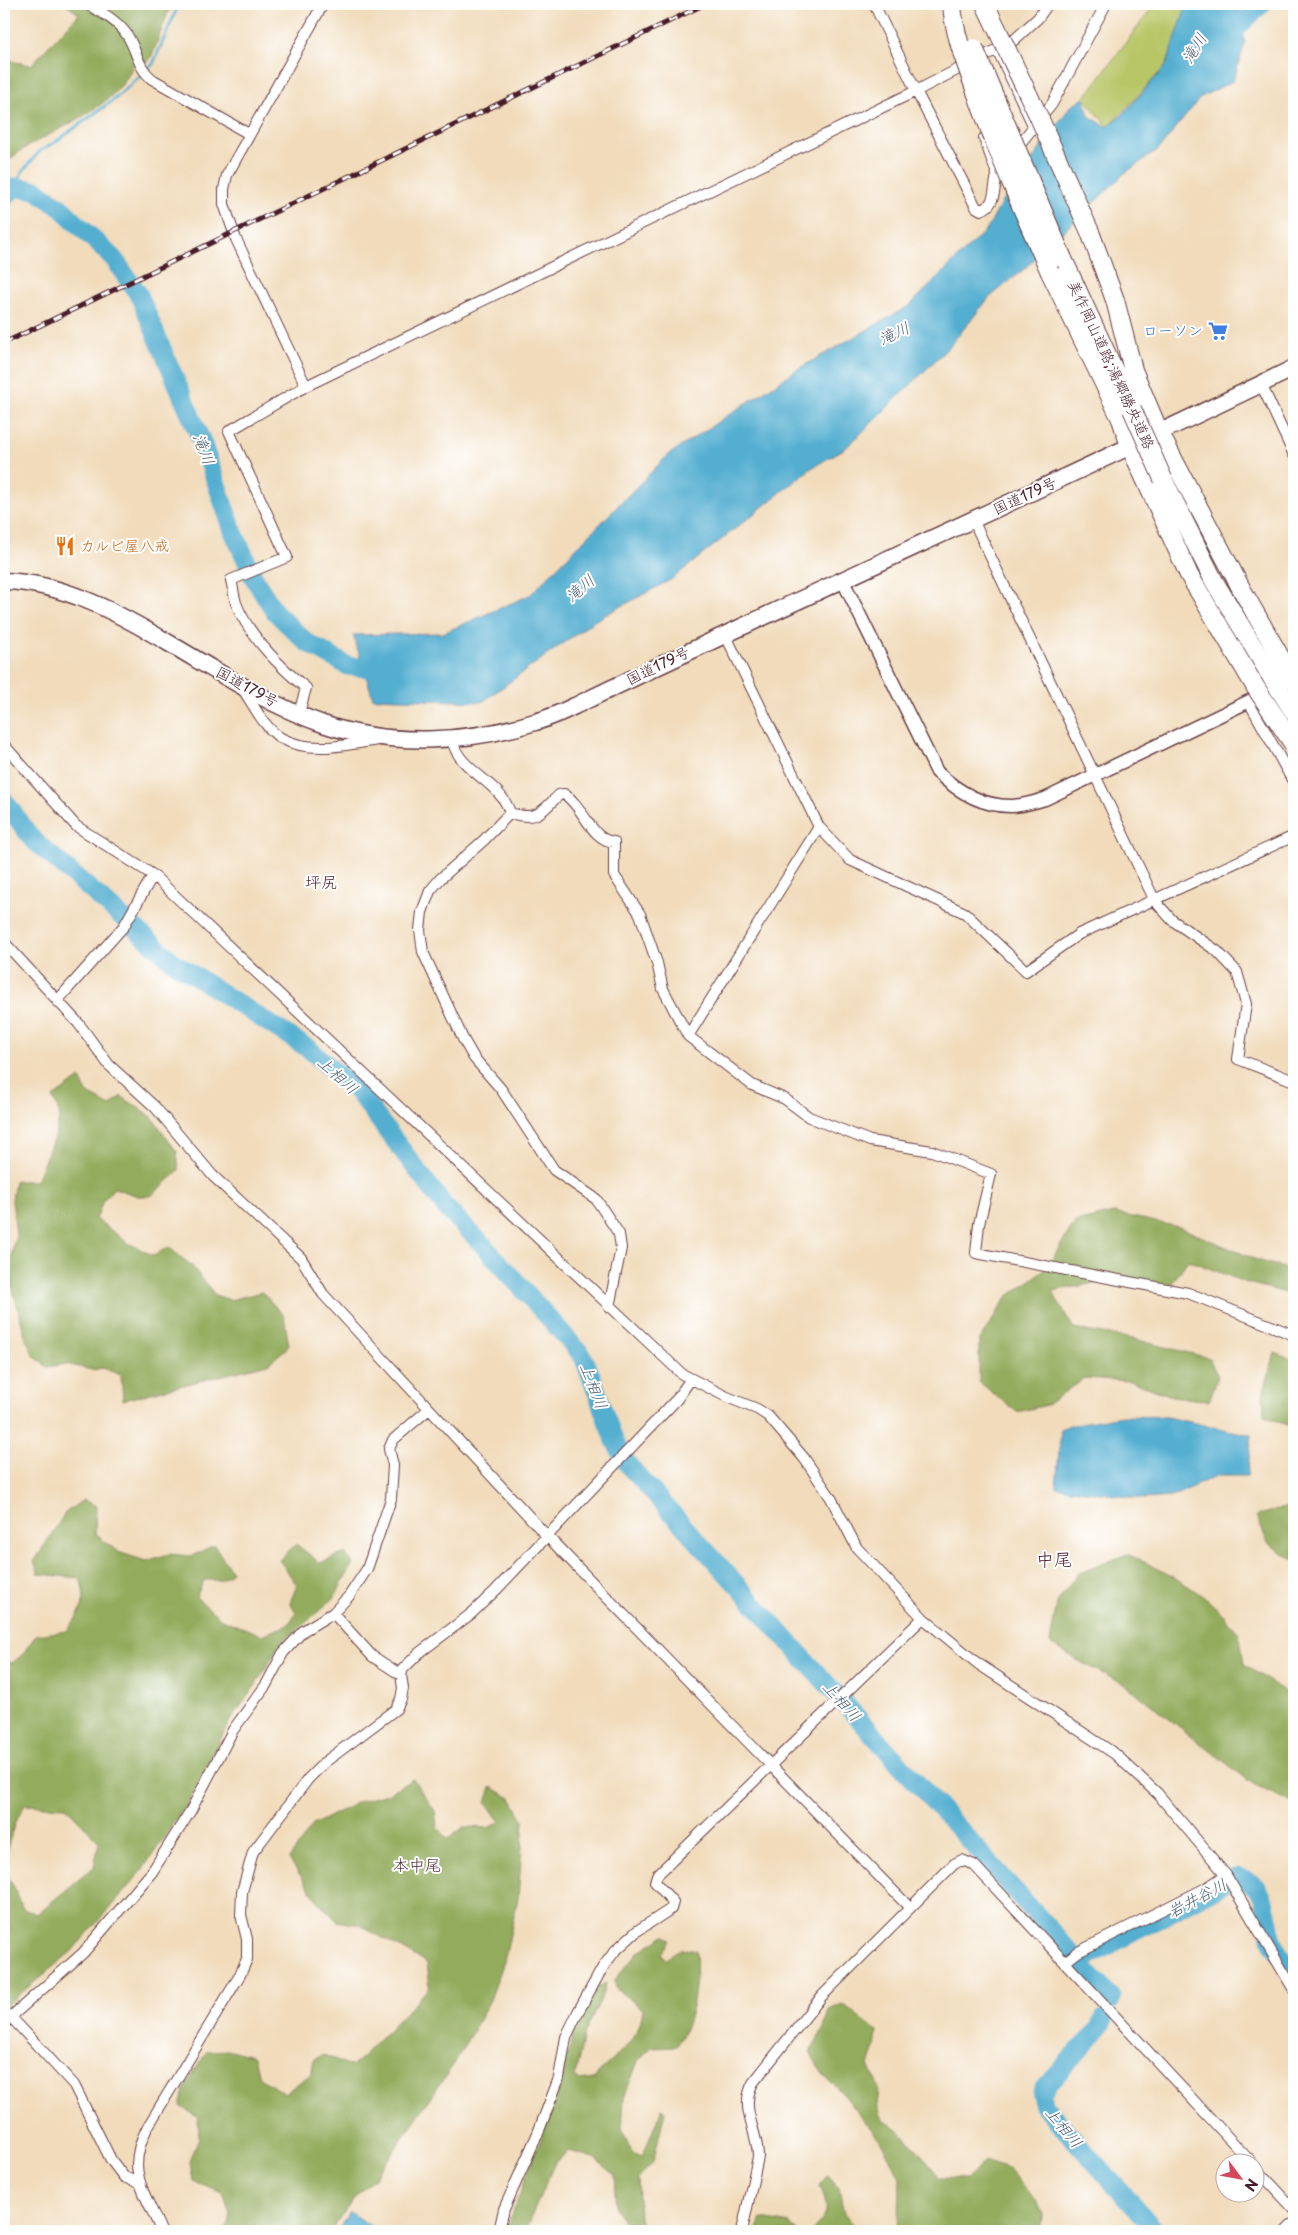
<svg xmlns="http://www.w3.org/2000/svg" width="1298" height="2235" font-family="'Playpen Sans','Klee One',sans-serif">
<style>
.green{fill:#b8c668;stroke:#81724a}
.forest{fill:#92ab5c;stroke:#6e6544}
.water{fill:#52aed0;stroke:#4e667e}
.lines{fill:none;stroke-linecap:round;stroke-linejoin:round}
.stream{stroke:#52aed0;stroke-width:3}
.river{stroke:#52aed0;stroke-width:19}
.minor-casing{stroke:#633b41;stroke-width:12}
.tertiary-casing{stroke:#633b41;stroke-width:15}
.trunk-casing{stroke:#633b41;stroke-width:19}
.motorway-casing{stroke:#633b41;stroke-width:20}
.minor{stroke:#fff;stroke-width:10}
.tertiary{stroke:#fff;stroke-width:12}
.trunk{stroke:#fff;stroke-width:16}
.motorway{stroke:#fff;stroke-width:18}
.rail-casing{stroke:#4a1f2b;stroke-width:5}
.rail{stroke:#fff;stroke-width:3;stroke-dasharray:9;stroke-linecap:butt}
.motorway-bridge-casing{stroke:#633b41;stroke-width:20;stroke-linecap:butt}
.motorway-bridge{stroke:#fff;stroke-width:18}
.labels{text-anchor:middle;stroke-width:4;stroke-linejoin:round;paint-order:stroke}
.shop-label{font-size:15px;fill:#366cbe;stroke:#fff;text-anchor:end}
.street-label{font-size:15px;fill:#4a1f2b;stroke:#fff}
.food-label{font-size:15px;fill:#c56008;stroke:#fff;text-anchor:start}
.water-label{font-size:16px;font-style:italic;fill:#4e5f75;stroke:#fff}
.neighbourhood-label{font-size:16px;fill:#4a1f2b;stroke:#fff}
.quarter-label{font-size:18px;fill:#4a1f2b;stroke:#fff}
</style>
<rect width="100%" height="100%" fill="#fff"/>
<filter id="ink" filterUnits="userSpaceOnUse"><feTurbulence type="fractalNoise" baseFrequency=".02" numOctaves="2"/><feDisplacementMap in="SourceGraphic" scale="10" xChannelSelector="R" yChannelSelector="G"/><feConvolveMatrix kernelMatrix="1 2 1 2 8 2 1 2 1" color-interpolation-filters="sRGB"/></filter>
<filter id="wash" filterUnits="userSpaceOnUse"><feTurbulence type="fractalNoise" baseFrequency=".0096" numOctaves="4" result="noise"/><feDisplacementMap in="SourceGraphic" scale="20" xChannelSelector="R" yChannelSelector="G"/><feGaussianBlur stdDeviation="1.12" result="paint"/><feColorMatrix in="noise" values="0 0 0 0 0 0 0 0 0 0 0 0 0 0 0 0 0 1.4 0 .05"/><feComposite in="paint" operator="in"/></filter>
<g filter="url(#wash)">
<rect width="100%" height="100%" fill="#f1dbbb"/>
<path class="green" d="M1155 4H1191L1166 66 1108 127 1084 98Z"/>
<path class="forest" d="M65 4H171L152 56 147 62 141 59 133 64C122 104 58 128 25 148 18 152 11 159 4 164V56L15 62 31 65 79 14Z
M80 1078 87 1093 110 1106 121 1096 152 1117 177 1152 179 1171 151 1196H138L114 1188 103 1200 96 1219 128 1243 154 1256 168 1247 191 1265 215 1295 230 1300 262 1292 284 1316 289 1346 268 1364 123 1400 121 1375 103 1368 92 1370 66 1364 47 1367 34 1356 26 1339 13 1290 10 1263 16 1234 12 1200 15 1181H36L55 1135 60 1115 53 1097Z
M1114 1213 1179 1227 1257 1260 1294 1271V1295L1244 1282 1188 1260 1172 1283V1291L1101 1282 1052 1291 1074 1329 1134 1339 1209 1358 1218 1377 1209 1401 1172 1396 1130 1381 1084 1378 1047 1405 1017 1412 979 1382V1341L1007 1297 1046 1269 1075 1222Z
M1275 1353 1294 1360V1428L1264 1416 1263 1394Z
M83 1500 96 1506 95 1534 118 1552 146 1561 169 1554 192 1556 214 1545 232 1572 221 1580H204L196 1597 221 1619 262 1635 288 1625 296 1613 290 1603 297 1585 279 1560 296 1544 320 1563 345 1553 353 1564 334 1598 279 1645 255 1686 230 1721 188 1802 141 1872 71 1952 4 2007V1871L14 1887 23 1909 37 1914 94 1867 99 1842 66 1807 25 1805 15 1822 4 1859V1660L12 1663 22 1655 36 1635 67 1631C82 1610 88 1603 80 1578L39 1574 34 1562 65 1513Z
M1294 1505V1560L1268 1543 1256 1516Z
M1127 1554C1167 1572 1213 1595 1238 1633 1242 1641 1242 1655 1244 1664L1294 1698V1804L1253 1784 1127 1686 1077 1660 1050 1643 1057 1603 1077 1574Z
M413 1779 435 1811 437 1827 448 1839 464 1827 488 1828 500 1822 486 1802 491 1787 511 1798 524 1821 518 1898 504 1962 490 2000 454 2064 377 2175 355 2197 331 2231H226L230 2214 223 2192 193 2181 190 2162 199 2137 198 2117 180 2106 184 2090 207 2051 231 2050 254 2057 259 2078 285 2093 311 2074 314 2059 325 2055 352 2067 430 1987 427 1963 360 1925 337 1921 318 1901 289 1859 313 1825 358 1802 387 1794Z
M665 1935 670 1940 662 1955 666 1960C675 1950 682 1947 696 1951 698 1982 693 2019 677 2046L651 2047 638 2061 624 2098 622 2130 632 2153 642 2157 662 2108 665 2111 653 2162 638 2179 640 2219 646 2231H626L616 2209 614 2175 594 2158 569 2151 556 2160 525 2231H506L557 2094 574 2031 598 1987 606 1983 600 2001 584 2035 575 2075 579 2081 594 2079C615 2052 638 2047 643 2009L616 1989 615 1980 638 1952Z
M843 2004 877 2031 875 2048 869 2065 879 2089 877 2104 883 2120C907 2133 923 2157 940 2178L967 2179 984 2161 1010 2170 1031 2194 1044 2214 1039 2231H894L899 2221 900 2177 880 2140 844 2095 822 2073 810 2052 824 2028 829 2010Z
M827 2175 839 2189 844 2214 858 2231H812C830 2214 829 2208 820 2186Z
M762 2219 790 2224 797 2231H757Z"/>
<path class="water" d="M1187 4H1241L1239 9 1245 43 1233 81 1201 97 1159 149 1125 173 1024 269 989 298 948 348 847 447 810 469 672 579 594 621 482 702 373 698 353 635 443 633 530 595 668 455 798 369 909 306 988 228 1002 202 1070 107 1084 98 1089 116 1107 127 1121 116 1166 66Z
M1122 1416 1166 1417 1252 1435 1247 1476H1216L1171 1497 1144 1499 1056 1487 1061 1429 1070 1425Z
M349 2212 378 2231H338Z"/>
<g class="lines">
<path class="stream" d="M16 187 22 172 40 151 57 141 116 98 153 64 179 4"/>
<path class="river" d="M1221 37H1227L1262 4
M4 197 16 187 36 190 62 209 114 259 139 295 202 442 233 531 256 582 275 612 306 642 348 666 388 670
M4 800 32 839 175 963 309 1049 357 1091 446 1208 485 1247 582 1355C600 1391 606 1433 629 1466L1111 1997 1110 2002
M1079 1961 1235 1878C1266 1881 1266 1910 1271 1934 1274 1950 1286 1963 1294 1975
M1104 2019 1097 2031 1045 2087 1041 2094 1044 2106 1156 2231"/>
</g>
</g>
<g filter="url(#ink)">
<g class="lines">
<defs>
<path id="minor" d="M87 4C101 12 118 21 127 35 137 50 137 67 152 79L249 134
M874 4 916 91 976 207 981 210C997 204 993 189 997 176 998 171 1003 166 1006 162
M997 49 1033 125
M984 138 997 174
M1014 151 1052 104 1106 4
M1261 384 1294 455
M306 386 236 239 224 204V189L227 175 323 4
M973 520 1155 901 1172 920 1217 951 1237 972 1246 1004 1238 1059 1294 1081
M725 634 819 827 850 860 965 913 1026 971 1079 934 1294 836
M242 688C253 704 264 728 281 738 309 754 347 745 377 740
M1249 702 1294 783
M299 713 306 688C281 668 248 635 236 603 234 596 233 588 231 580L287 557 229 431 306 386 916 91 1013 41 1038 18 1048 4
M452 739C458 772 501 781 510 813L484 840 440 879 430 891 422 912 420 930 423 952 463 1039 474 1058 501 1089 554 1170 596 1199 619 1234 621 1248 609 1307
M4 745 76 826 153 875 682 1374 727 1397 757 1409 768 1416 804 1458 831 1498 857 1548 923 1618 977 1663 1115 1754 1158 1794 1226 1875 1294 1990
M510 813C538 821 540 813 559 795L564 794C584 806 590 840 614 842V875L640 914 657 963 663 989 688 1036 752 1085 785 1099 809 1117 870 1141 932 1151 991 1174 979 1224 976 1253 1188 1293 1294 1335
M4 942 79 1024 109 1065 155 1107 213 1176 301 1258 323 1294 547 1536 910 1908
M57 1001 124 926 153 875
M688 1036 819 827
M333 1613 372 1656 401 1675
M1065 1962 1078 1952 1208 1887 1226 1875
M10 2016 74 2085 111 2160 124 2177 139 2183
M4 2023 83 1953 152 1872 191 1810 233 1730 266 1685 283 1653 303 1631 333 1613 349 1596 367 1569 391 1499 393 1465 389 1449 393 1440 429 1409
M1256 2168 1294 2209
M161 2231C144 2189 125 2172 147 2128L240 1975 247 1959V1939L241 1915 242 1892 253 1852 308 1779 325 1762 396 1709 401 1699 403 1688 401 1675 403 1669 419 1653 471 1614 496 1590 677 1399 690 1380
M499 2231 504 2209 538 2133 559 2078 566 2037 578 2012 603 1967 615 1951 637 1931 671 1909 673 1902 655 1882 657 1875 923 1618
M742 2231 758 2157C758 2129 739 2110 753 2083L822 1996 954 1864 962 1860 974 1865 1251 2162
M1286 2231 1294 2223"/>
<path id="tertiary" d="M842 579 937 772C957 791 981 806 1010 806 1022 806 1034 802 1045 799L1285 684"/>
<path id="trunk" d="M4 581C65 583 120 614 172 645 220 673 269 705 323 724 390 747 468 743 535 722 551 718 566 710 581 703 818 589 1058 483 1294 368"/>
<path id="motorway" d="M1090 232 1115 300 1133 370 1160 434 1242 590 1287 669
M1063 259 1132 409
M1050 272 1121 419 1130 446 1189 575 1256 688
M1163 479 1214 581 1272 678"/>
</defs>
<use href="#minor" class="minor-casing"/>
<use href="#tertiary" class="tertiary-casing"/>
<use href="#trunk" class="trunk-casing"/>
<use href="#motorway" class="motorway-casing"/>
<use href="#minor" class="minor"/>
<use href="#tertiary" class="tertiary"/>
<use href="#trunk" class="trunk"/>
<use href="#motorway" class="motorway"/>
<defs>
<path id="rail" d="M4 343 705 4"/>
</defs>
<use href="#rail" class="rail-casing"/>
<use href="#rail" class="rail"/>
<defs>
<path id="motorway-bridge" d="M952 4C954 37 969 71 980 103 1001 160 1025 216 1050 272
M985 4 1038 115 1090 232
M974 48 1063 259
M1132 409 1163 479
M1287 669 1294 680
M1272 678 1294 712
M1256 688 1294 745"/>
</defs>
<use href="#motorway-bridge" class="motorway-bridge-casing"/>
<use href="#motorway-bridge" class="motorway-bridge"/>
</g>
</g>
<defs>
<symbol id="supermarket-bare" viewBox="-9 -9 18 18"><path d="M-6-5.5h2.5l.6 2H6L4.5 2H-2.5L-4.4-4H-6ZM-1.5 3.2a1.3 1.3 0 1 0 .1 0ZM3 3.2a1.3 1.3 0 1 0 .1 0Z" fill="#3f7fe0" stroke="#fff" stroke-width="2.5" paint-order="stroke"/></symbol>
<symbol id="restaurant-bare" viewBox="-9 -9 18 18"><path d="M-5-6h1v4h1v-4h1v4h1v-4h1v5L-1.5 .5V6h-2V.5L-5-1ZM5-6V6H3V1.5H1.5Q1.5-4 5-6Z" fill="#e8710a" stroke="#fff" stroke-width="2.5" paint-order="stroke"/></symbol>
</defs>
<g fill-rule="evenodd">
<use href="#supermarket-bare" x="1204" y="317" width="28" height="28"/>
<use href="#restaurant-bare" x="51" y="532" width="28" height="28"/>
</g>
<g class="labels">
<g class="shop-label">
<text x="1203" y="336">ローソン</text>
</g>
<g class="street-label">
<text transform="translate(1111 365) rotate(65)" y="5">美作岡山道路;湯郷勝央道路</text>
<text transform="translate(1025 496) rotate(-25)" y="5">国道179号</text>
<text transform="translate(658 666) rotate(-26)" y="5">国道179号</text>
<text transform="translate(247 687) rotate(28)" y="5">国道179号</text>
</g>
<g class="food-label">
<text x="80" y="551">カルビ屋八戒</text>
</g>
<g class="water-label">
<text transform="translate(1194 48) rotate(-58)" y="6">滝川</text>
<text transform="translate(894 333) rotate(-25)" y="6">滝川</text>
<text transform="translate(204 449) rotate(69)" y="6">滝川</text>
<text transform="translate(580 588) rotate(-40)" y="6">滝川</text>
<text transform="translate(338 1075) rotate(42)" y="6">上相川</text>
<text transform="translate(594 1386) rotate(69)" y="6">上相川</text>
<text transform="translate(842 1701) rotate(48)" y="6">上相川</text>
<text transform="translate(1197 1898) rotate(-28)" y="6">岩井谷川</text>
<text transform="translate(1064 2127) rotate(50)" y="6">上相川</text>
</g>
<g class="neighbourhood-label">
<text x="321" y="888">坪尻</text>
<text x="417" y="1871">本中尾</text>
</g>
<g class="quarter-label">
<text x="1054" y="1566">中尾</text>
</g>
</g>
<rect width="1298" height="2235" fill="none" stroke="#fff" stroke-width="20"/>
<g transform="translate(1240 2178) rotate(122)"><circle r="24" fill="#ffffff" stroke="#b7a5aa"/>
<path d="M0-4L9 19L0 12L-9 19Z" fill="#d1495b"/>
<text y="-8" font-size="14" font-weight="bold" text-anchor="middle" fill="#4a1f2b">N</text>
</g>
</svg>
